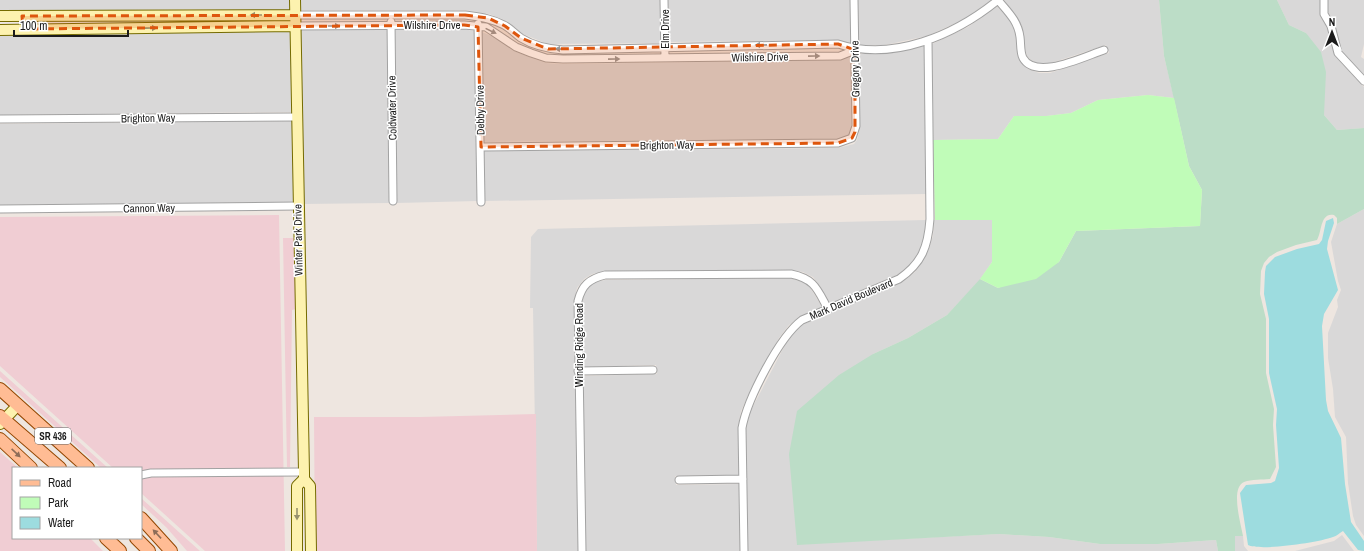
<svg xmlns="http://www.w3.org/2000/svg" width="1364" height="551" font-family="'Archivo Narrow',sans-serif">
<style>
.residential{fill:#d9d8d8}
.commercial{fill:#f0cdd3}
.wetland{fill:#bcddc7}
.park{fill:#c0fcb8}
.water{fill:#9ddcdf}
.lines{fill:none;stroke-linecap:round;stroke-linejoin:round}
.street-casing{stroke:#a2a2a2;stroke-width:9}
.secondary-casing{stroke:#756b00;stroke-width:12}
.primary-casing{stroke:#934600;stroke-width:14}
.street{stroke:#fff;stroke-width:7}
.secondary{stroke:#fdf2af;stroke-width:10}
.primary{stroke:#ffbc94;stroke-width:12}
.oneway{fill:#97916c}
.oneway2{fill:#989898}
.oneway3{fill:#8d6c58}
.marked{fill:#de560d;fill-opacity:0.2;stroke:#de560d;stroke-width:3;stroke-dasharray:8 5;stroke-linejoin:round}
.labels{text-anchor:middle;stroke-width:3;stroke-linejoin:round;paint-order:stroke}
.shield{fill:#fff;stroke:#5f5f5f;stroke-width:1}
.shield-label{font-size:10px;font-weight:bold;fill:#1b1b1b}
.street-label{font-size:11px;fill:#1b1b1b;stroke:#fff}
</style>
<rect width="100%" height="100%" fill="#eee6e0"/>
<path class="residential" d="M0 0H291V10L190 9 0 12Z
M298 0H661V43L548 44 523 34 507 21 489 14 465 10H299Z
M668 0H851V44L838 40 669 42Z
M858 0H992L965 19 927 36 885 45H859Z
M1004 0H1159L1164 56 1174 98 1148 95 1098 100 1071 113 1047 116H1014L998 139 934 140V194L932 44 968 27 997 6 1011 21 1015 29 1020 60 1028 69 1039 73H1050L1109 53 1106 45 1048 64H1039L1032 61 1027 56 1025 49 1022 26Z
M1277 0H1320V16L1328 28 1335 56 1364 87V128L1337 130 1324 115V96L1306 33 1289 25Z
M1328 0H1364V44L1361 57 1364 59V75L1341 51 1335 24 1328 12Z
M463 29 474 31 477 201 397 203 395 30Z
M299 30H387L389 203 302 204Z
M291 31 292 112 0 115V34Z
M482 32 499 39 514 51 529 57 546 63 563 64 840 60 851 56V130L849 135 838 139 484 142Z
M924 46 926 194 485 201 484 151 838 148 854 144 857 140 860 126 859 54H886Z
M292 121 294 202 0 205V124Z
M1364 209V536L1356 525 1353 516 1348 483 1346 437 1335 417 1333 389 1328 358V333L1338 307 1337 300 1341 290 1338 281 1331 242 1337 224Z
M992 219V262L979 281 947 315 908 338 873 354 797 544 999 534 1049 537 1100 544H1158L1216 540 1218 551H748L746 429 749 414 786 343 795 331 804 324 900 283 915 272 928 251 933 236 934 220Z
M926 220 925 234 921 248 910 266 897 275 829 304 820 286 813 277 803 272 791 270 605 271 592 274 584 279 577 288 574 301 578 551H537L533 308H530L531 237 538 229Z
M790 278 808 284 822 307 801 316 789 325 779 338 748 396 741 411 738 427 739 475 675 476 676 485 739 484 740 551H586L582 376 657 374 656 365 582 367V301L584 293 588 286 596 282 605 280Z
M1342 535 1354 551H1295L1334 541Z
M1235 536H1243L1244 546 1248 551H1235Z"/>
<path class="commercial" d="M279 215 285 551H205L141 493V468H113L0 366V217Z
M283 238H294L296 309 292 310 290 467H287Z
M0 371 108 468H101L0 377Z
M536 414 537 551H315L314 417H420Z
M0 452 18 468H13V538H90L103 551H0Z
M141 498 200 551H187L166 527 141 504Z"/>
<path class="wetland" d="M1159 0H1277L1289 25 1306 33 1321 52 1326 72 1324 115 1337 130 1364 128V209L1337 224V218L1334 215C1320 212 1322 232 1317 240L1296 245 1277 252 1269 257 1264 263 1261 271 1260 294 1266 319V373L1274 409 1273 425 1276 467 1270 479C1262 480 1252 479 1244 482 1230 488 1241 524 1243 536H1235V551H1218L1216 540 1158 544H1100L1049 537 999 534 797 545 789 454 797 411 839 375 873 354 908 338 947 315 980 279 998 288 1059 262 1076 231 1200 226 1202 190 1189 166 1181 130 1164 56Z"/>
<path class="park" d="M1148 95 1174 98 1189 166 1202 190 1200 226 1076 231 1059 262 1036 279 998 288 980 279 992 262V220H935L933 140 998 139 1014 116H1046L1071 113 1098 100Z"/>
<path class="water" d="M1333 218 1334 223 1328 241 1327 249 1338 290 1324 314 1322 326 1326 400 1328 411 1341 438 1345 484 1351 522 1364 541V551L1358 550 1343 531C1339 533 1337 536 1333 537 1317 543 1259 551 1248 545L1240 493 1246 485 1271 483 1275 481 1279 468 1276 425 1277 409 1269 373V319L1264 294 1265 272 1266 266 1275 257 1297 249 1319 244 1322 240 1326 221Z"/>
<g class="lines">
<defs>
<path id="street" d="M664 0 665 58
M998 0C1008 12 1018 21 1020 37 1021 44 1020 52 1023 58 1036 81 1085 56 1104 50
M1324 0V14L1331 26 1338 53 1364 81
M295 15H465C478 17 491 18 504 25 510 28 515 34 521 38 534 46 549 49 563 50L838 44C893 62 955 35 998 0
M391 22 393 201
M478 24 481 202
M295 26 464 25 486 27 516 47 531 53 546 58 563 59 840 56 855 50
M0 119 296 117
M481 147 838 143 852 138 856 126 854 0
M0 209 298 206
M578 371 653 370
M141 475 151 473 304 472
M679 480 743 479
M582 551 578 301C582 285 589 279 605 275L791 274C815 279 817 289 828 309
M744 551 742 428C747 400 779 337 802 320L899 279C922 263 928 247 930 219L928 40"/>
<path id="secondary" d="M295 0 304 472V479L297 486V551
M0 16 295 15
M0 30 295 26
M0 424 18 405
M304 479 310 486 311 551"/>
<path id="primary" d="M0 389 88 468
M0 416 60 468
M0 439 31 468
M141 518 171 551
M106 538 120 551
M136 538 149 551"/>
</defs>
<use href="#street" class="street-casing"/>
<use href="#secondary" class="secondary-casing"/>
<use href="#primary" class="primary-casing"/>
<use href="#street" class="street"/>
<use href="#secondary" class="secondary"/>
<use href="#primary" class="primary"/>
</g>
<defs><path id="oneway-solid" d="M-6-.8H1V-3.2L6.5 0L1 3.2V.8H-6Z"/></defs>
<g class="oneway">
<use href="#oneway-solid" transform="translate(256 15) rotate(-180)"/>
<use href="#oneway-solid" transform="translate(151 28) rotate(-1)"/>
<use href="#oneway-solid" transform="translate(297 514) rotate(90)"/>
</g>
<g class="oneway2">
<use href="#oneway-solid" transform="translate(334 26)"/>
<use href="#oneway-solid" transform="translate(491 31) rotate(26)"/>
<use href="#oneway-solid" transform="translate(761 45) rotate(179)"/>
<use href="#oneway-solid" transform="translate(561 49) rotate(-178)"/>
<use href="#oneway-solid" transform="translate(814 56) rotate(-1)"/>
<use href="#oneway-solid" transform="translate(614 59) rotate(-1)"/>
</g>
<g class="oneway3">
<use href="#oneway-solid" transform="translate(16 453) rotate(43)"/>
<use href="#oneway-solid" transform="translate(157 534) rotate(-133)"/>
</g>
<path class="marked" d="M465 15 488 18 505 26 521 38 548 49 838 44 855 50V132L852 138 838 143 481 147 478 27 464 25 23 29 22 16Z"/>
<g class="labels">
<rect class="shield" x="35" y="428" width="36" height="16" rx="3"/>
<g class="shield-label">
<text x="53" y="440">SR 436</text>
</g>
<g class="street-label">
<text x="432" y="29">Wilshire Drive</text>
<text transform="translate(665 29) rotate(-90)" y="4">Elm Drive</text>
<text transform="translate(760 57) rotate(-1)" y="4">Wilshire Drive</text>
<text transform="translate(855 69) rotate(-91)" y="4">Gregory Drive</text>
<text transform="translate(392 108) rotate(-91)" y="4">Coldwater Drive</text>
<text transform="translate(480 110) rotate(-91)" y="4">Debby Drive</text>
<text transform="translate(148 118) rotate(-1)" y="4">Brighton Way</text>
<text transform="translate(667 145) rotate(-1)" y="4">Brighton Way</text>
<text transform="translate(149 208) rotate(-1)" y="4">Cannon Way</text>
<text transform="translate(298 240) rotate(-91)" y="4">Winter Park Drive</text>
<text transform="translate(851 299) rotate(-23)" y="4">Mark David Boulevard</text>
<text transform="translate(579 345) rotate(-90)" y="4">Winding Ridge Road</text>
</g>
</g>
<rect x="12" y="467" width="130" height="72" fill="#ffffff" stroke="#a4a4a4"/>
<rect x="20" y="480" width="20" height="6" fill="#ffbc94" stroke="#a4a4a4"/>
<text x="48" y="487" font-size="12" fill="#1b1b1b">Road</text>
<rect x="20" y="497" width="20" height="12" fill="#c0fcb8" stroke="#a4a4a4"/>
<text x="48" y="507" font-size="12" fill="#1b1b1b">Park</text>
<rect x="20" y="517" width="20" height="12" fill="#9ddcdf" stroke="#a4a4a4"/>
<text x="48" y="527" font-size="12" fill="#1b1b1b">Water</text>
<g transform="translate(1332 32)" stroke="#ffffff" stroke-width="3" paint-order="stroke">
<path d="M0-3L7 15L0 10L-7 15Z" fill="#1b1b1b"/>
<text y="-6" font-size="11" font-weight="bold" text-anchor="middle" fill="#1b1b1b">N</text>
</g>
<path d="M14 30v6h114v-6" fill="none" stroke="#1b1b1b" stroke-width="2"/>
<text x="20" y="30" font-size="12" fill="#1b1b1b" stroke="#ffffff" stroke-width="3" paint-order="stroke">100 m</text>
</svg>
